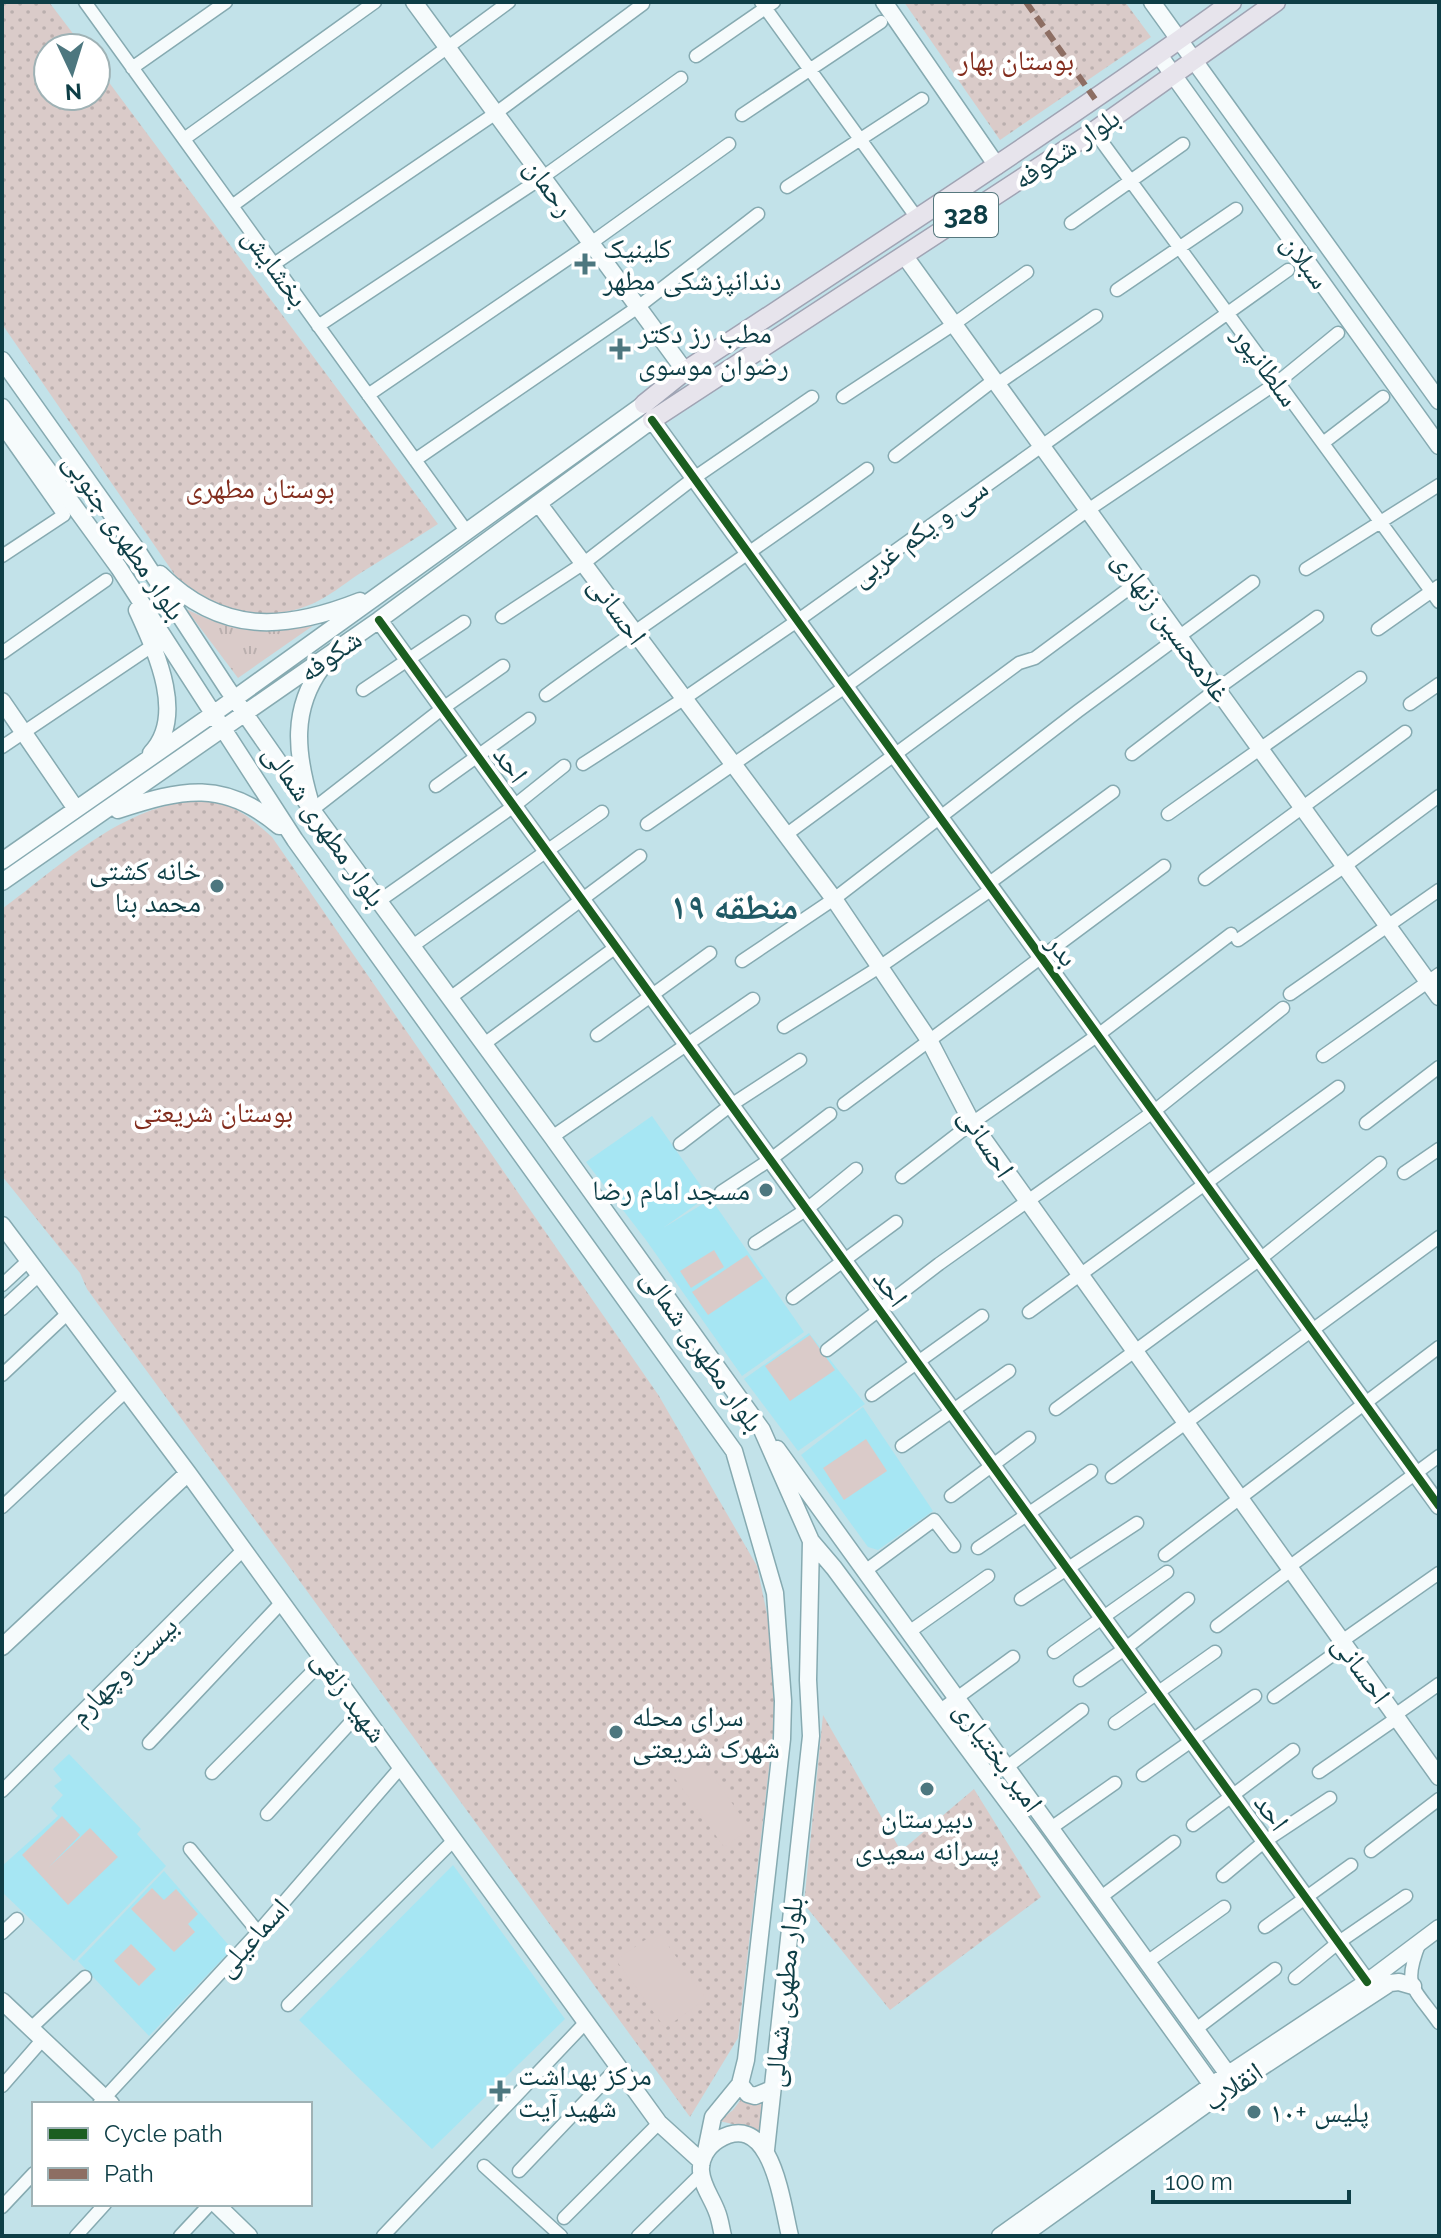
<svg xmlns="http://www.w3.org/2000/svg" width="1441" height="2238" font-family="Raleway,'Noto Naskh Arabic',sans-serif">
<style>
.built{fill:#a6e6f3}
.grass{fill:url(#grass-tufts)}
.park{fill:url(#park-dots)}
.pitch{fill:#dacbc9}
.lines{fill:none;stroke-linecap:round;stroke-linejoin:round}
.street-casing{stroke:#86aab1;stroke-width:15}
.secondary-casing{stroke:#86aab1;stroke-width:19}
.primary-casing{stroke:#a0a4b4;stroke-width:21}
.street{stroke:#f6fbfc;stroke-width:12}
.secondary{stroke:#f6fbfc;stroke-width:16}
.primary{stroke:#e7e4ec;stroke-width:18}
.quiet{stroke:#8d6e63;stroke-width:6;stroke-dasharray:12 6;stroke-linecap:butt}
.cycleway-casing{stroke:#fff;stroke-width:13}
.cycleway{stroke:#1b5e20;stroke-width:8}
.poi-dot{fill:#4d777f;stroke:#fff;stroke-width:3}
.labels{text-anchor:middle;stroke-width:8;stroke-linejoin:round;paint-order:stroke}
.shield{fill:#fff;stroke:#56787e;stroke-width:2}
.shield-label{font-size:26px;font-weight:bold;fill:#0e3e46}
.park-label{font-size:28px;fill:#832d1e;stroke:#fff}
.street-label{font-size:28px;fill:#0e3e46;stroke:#fff}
.poi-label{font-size:28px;fill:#0e3e46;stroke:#fff;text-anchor:start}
.district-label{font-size:36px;font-weight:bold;fill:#205a65;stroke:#fff}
</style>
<defs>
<pattern id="grass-tufts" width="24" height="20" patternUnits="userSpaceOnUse" patternTransform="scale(2)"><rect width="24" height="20" fill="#dacbc9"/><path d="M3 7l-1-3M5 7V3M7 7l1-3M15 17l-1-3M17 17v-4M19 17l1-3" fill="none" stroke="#baafae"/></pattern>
<pattern id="park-dots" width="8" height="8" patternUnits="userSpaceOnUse" patternTransform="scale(2)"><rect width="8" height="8" fill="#dacbc9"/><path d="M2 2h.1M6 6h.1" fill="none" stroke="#baafae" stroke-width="1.8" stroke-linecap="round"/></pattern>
</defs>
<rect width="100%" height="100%" fill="#c2e2e9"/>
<path class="built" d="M652 1116 708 1196 663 1228 711 1199 804 1332 742 1376 646 1240 586 1162Z
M809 1333 865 1404 798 1451 744 1379Z
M863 1407 933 1511 878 1550 868 1547 801 1455Z
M69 1754 141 1829 137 1834 166 1866 74 1961 2 1892V1866L58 1816 51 1808 63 1795 54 1786 62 1780 53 1769Z
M453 1865 565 2019 432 2149 299 2020Z
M164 1871 232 1949 149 2036 78 1961Z"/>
<path class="grass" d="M186 609C238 634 257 634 314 625L238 678Z"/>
<path class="park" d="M2 2H49L84 48H48V96H96V65L438 524C411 541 385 558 359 574 344 584 328 597 312 604 264 624 219 611 179 581L2 324Z
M904 2H1125L1151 37 1000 140Z
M191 801C230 800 244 812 272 837L659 1396 757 1566 778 1667 777 1699 738 2038 690 2117 87 1289 80 1273 2 1176V909C59 867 118 809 191 801Z
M823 1715 901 1851 974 1789 1041 1897 890 2010 804 1904Z
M745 2094 747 2101 754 2104 762 2099 759 2137 746 2127 719 2121 733 2110Z"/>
<path class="pitch" d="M714 1250 724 1267 691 1288 680 1271Z
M747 1255 763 1278 708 1315 692 1292Z
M810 1335 835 1370 790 1401 765 1366Z
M866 1439 887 1471 844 1500 823 1468Z
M698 1754 750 1829 724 1847 671 1773Z
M62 1816 80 1835 49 1867 90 1828 118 1857 68 1905 22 1855Z
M152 1888 164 1900 176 1889 198 1914 188 1924 195 1932 174 1952 131 1909Z
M658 1931 706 1999 665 2028 616 1960Z
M131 1944 156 1969 139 1986 114 1961Z"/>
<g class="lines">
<defs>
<path id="street" d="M85 2 467 532
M761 2 917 218
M696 56 774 2
M132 68 226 2
M742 115 881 22
M1094 131 1439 602
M184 139 375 2
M787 187 922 99
M232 206 509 2
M1071 223 1183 144
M274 264 496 113 643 4
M1117 290 1236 209
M318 326 543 177 681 78
M997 384 1096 316
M368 395 591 243 729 144
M843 397 954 324 1027 272
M2 427 64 515 2 556
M1323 443 1383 397
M895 456 994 380
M415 460 638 307 758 214
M1306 569 1439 485
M502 617 584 563 694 478 812 397
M1378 629 1439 586
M2 653 106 580
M363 690 464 622
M546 695C652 618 761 546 867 469
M1410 704 1439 684
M2 747 152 646
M1132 754 1217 689 1317 617
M583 764 685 698 797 621 1288 270
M436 786 529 719
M312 810 443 708 503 666
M1168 814 1360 678
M647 824 845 687 1088 510 1278 382 1338 333
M787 834 1019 663 1035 658 1139 581
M1205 879 1405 732
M988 884 1113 792
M379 901 514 806 564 766
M1238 940 1345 866 1439 796
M411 947 602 812
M742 961 834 899 1078 711 1253 582
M1290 994 1439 890
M450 998 640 856
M784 1027 881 966 992 889
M597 1035 710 953
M484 1044 616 947
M1323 1056 1439 974
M844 1104 1164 866
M1366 1123 1439 1067
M552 1137 753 999
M680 1144 731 1105 800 1060
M1404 1173 1439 1149
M902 1177 972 1123 1098 1035 1231 934
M721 1192 771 1159 830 1114
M755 1243 807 1209 856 1169
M2 1285 28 1261
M793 1298 896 1222
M2 1309 39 1275
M1029 1312 1338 1087
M827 1350 939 1264 1153 1112 1283 1008
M2 1375 68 1313
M872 1395 982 1316
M1056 1409 1260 1259 1380 1163
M902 1446 1009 1371
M1112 1477 1439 1237
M951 1496 1029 1438
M2 1507 127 1390
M978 1548 1091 1471
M1165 1555 1439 1347
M1289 1567 1439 1456
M865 1571 934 1520 954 1546
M1021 1599 1137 1523
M1217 1626 1291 1570
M909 1632 988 1576
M1342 1641 1439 1573
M1054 1652 1167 1572
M1080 1680 1126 1648 1188 1599
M1274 1697 1345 1646
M939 1711 1013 1657
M1395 1715 1439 1684
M1115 1723 1215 1652
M149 1743 282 1602
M1007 1767 1082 1710
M1319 1772 1397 1718
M212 1773 324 1660
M1143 1775 1255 1696
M2 1791 244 1549
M267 1814 361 1711
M1193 1825 1293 1750
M1051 1828 1115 1783
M190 1849 258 1932
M1371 1851 1439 1799
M1223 1876 1265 1841 1330 1798
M1101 1897 1174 1842
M1265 1927 1351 1865
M2 1933 17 1919
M1420 1942C1402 1987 1413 1986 1439 2023
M1147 1962 1224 1907
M1295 1978 1339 1942 1406 1896
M288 2005 454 1840
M31 2028 85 1977
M1196 2029 1275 1969
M2 2086 43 2039
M99 2104 258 1932 401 1767
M484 2166 561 2236
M519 2171 618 2067
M2 2207 34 2173
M564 2218 659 2123
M76 2236 105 2204
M180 2236 210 2204
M383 2236 586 2022
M638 2236 701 2174"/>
<path id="secondary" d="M414 2 685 371
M884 2 997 166
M1152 2 1439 401
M1159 55 1439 446
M904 255 1439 997
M2 360 137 550 227 688 312 810 552 1137 762 1430 811 1541 808 1680 811 1736 766 2150
M2 407 119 568 295 840 734 1451 775 1593 783 1701 782 1739 746 2060 740 2084 713 2117 706 2151
M539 504 834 899 929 1040 972 1123 1439 1777
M160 574C222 635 284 631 360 601
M137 610C155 650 187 716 151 753
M379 620 1367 1982
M2 701 76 809
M310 801C296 753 291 709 322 667
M118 810C182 789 224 779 279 826
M2 861 213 714 644 404
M2 882 379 620 652 420 1439 1506
M2 1225 188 1473 659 2123 702 2162
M777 1449 1235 2084
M811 1541 834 1568 1034 1838 1219 2095
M2 1647 188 1473
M2 2001 111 2104
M740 2084 748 2094 755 2096 772 2089
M216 2204 249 2236
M723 2236C721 2228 720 2219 717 2212 712 2198 702 2186 701 2171 700 2159 707 2147 718 2140 772 2107 782 2205 790 2236
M1000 2236 1212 2085 1367 1982 1439 1928
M1022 2236 1219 2095 1390 1983 1399 1982 1413 1986"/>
<path id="primary" d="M644 404 685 371C869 250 1053 131 1232 2
M652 420 1094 131 1276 2"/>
</defs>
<use href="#street" class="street-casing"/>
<use href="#secondary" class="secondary-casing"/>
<use href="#primary" class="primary-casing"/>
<use href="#street" class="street"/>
<use href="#secondary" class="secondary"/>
<use href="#primary" class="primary"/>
<path class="quiet" d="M1026 2 1095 99"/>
<defs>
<path id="cycleway" d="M652 420 1439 1506
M379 620 1367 1982"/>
</defs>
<use href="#cycleway" class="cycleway-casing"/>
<use href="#cycleway" class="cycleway"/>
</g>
<g class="poi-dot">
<path d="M581 252h8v8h8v8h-8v8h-8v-8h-8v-8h8z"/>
<path d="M616 337h8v8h8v8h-8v8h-8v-8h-8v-8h8z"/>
<circle cx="217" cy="886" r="8"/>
<circle cx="766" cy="1190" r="8"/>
<circle cx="616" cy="1732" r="8"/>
<circle cx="927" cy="1789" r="8"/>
<path d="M496 2079h8v8h8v8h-8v8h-8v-8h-8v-8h8z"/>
<circle cx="1254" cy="2112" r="8"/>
</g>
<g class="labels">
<rect class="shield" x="934" y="193" width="64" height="44" rx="6"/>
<g class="shield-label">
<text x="966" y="224">328</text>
</g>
<g class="park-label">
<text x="1016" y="70">بوستان بهار</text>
<text x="260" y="498">بوستان مطهری</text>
<text x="213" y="1122">بوستان شریعتی</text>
</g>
<g class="street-label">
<text transform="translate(1066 148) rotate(-34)" y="10">بلوار شکوفه</text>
<text transform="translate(550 187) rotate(54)" y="10">رحمان</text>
<text transform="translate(1306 261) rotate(54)" y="10">سبلان</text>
<text transform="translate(276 267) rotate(54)" y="10">بخشایش</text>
<text transform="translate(1266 366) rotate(54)" y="10">سلطانپور</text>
<text transform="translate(919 532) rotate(-36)" y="10">سی و یکم غربی</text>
<text transform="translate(125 536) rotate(56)" y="10">بلوار مطهری جنوبی</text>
<text transform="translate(618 610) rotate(54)" y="10">احسانی</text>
<text transform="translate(1172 626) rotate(54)" y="10">غلامحسین زنهاری</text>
<text transform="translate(330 655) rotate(-35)" y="10">شکوفه</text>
<text transform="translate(511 764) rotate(54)" y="10">احد</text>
<text transform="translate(325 825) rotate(55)" y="10">بلوار مطهری شمالی</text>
<text transform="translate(1063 950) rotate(54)" y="10">بدر</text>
<text transform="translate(987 1142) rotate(57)" y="10">احسانی</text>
<text transform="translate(891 1288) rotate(54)" y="10">احد</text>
<text transform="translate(703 1350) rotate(55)" y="10">بلوار مطهری شمالی</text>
<text transform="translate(1362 1669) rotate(54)" y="10">احسانی</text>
<text transform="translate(123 1670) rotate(-45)" y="10">بیست وچهارم</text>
<text transform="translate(350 1696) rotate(54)" y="10">شهید زلفی</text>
<text transform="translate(999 1756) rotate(54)" y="10">امیر بختیاری</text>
<text transform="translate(1272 1812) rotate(54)" y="10">احد</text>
<text transform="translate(252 1937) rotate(-48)" y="10">اسماعیلی</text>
<text transform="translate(783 1992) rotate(-84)" y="10">بلوار مطهری شمالی</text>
<text transform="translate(1233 2086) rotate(-34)" y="10">انقلاب</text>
</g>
<g class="poi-label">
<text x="603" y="258">کلینیک<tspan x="603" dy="32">دندانپزشکی مطهر</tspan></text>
<text x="638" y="343">مطب رز دکتر<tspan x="638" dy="32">رضوان موسوی</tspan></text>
<text x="201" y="880" text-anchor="end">خانه کشتی<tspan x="201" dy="32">محمد بنا</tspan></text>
<text x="750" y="1200" text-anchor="end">مسجد امام رضا</text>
<text x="632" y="1726">سرای محله<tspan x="632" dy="32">شهرک شریعتی</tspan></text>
<text x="927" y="1828" text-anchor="middle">دبیرستان<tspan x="927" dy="32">پسرانه سعیدی</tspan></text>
<text x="518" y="2085">مرکز بهداشت<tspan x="518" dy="32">شهید آیت</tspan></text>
<text x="1270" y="2122">پلیس +۱۰</text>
</g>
<g class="district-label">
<text x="734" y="919">منطقه ۱۹</text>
</g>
</g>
<rect width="1441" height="2238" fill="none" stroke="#0e3e46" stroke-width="8"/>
<rect x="32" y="2102" width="280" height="104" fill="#ffffff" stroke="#9fb2b5" stroke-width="2"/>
<rect x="48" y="2128" width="40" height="12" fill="#1b5e20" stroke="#9fb2b5" stroke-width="2"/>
<text x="104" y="2142" font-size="24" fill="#0e3e46">Cycle path</text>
<rect x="48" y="2168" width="40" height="12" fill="#8d6e63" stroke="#9fb2b5" stroke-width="2"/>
<text x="104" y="2182" font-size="24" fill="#0e3e46">Path</text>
<g transform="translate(72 72) rotate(176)"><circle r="38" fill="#ffffff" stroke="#9fb2b5" stroke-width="2"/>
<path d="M0-6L14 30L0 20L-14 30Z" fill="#4d777f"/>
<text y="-12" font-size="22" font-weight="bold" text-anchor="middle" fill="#0e3e46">N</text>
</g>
<path d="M1153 2190v12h196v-12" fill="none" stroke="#0e3e46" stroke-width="4"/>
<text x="1165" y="2190" font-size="24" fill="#0e3e46" stroke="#ffffff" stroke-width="6" paint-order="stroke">100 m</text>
</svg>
